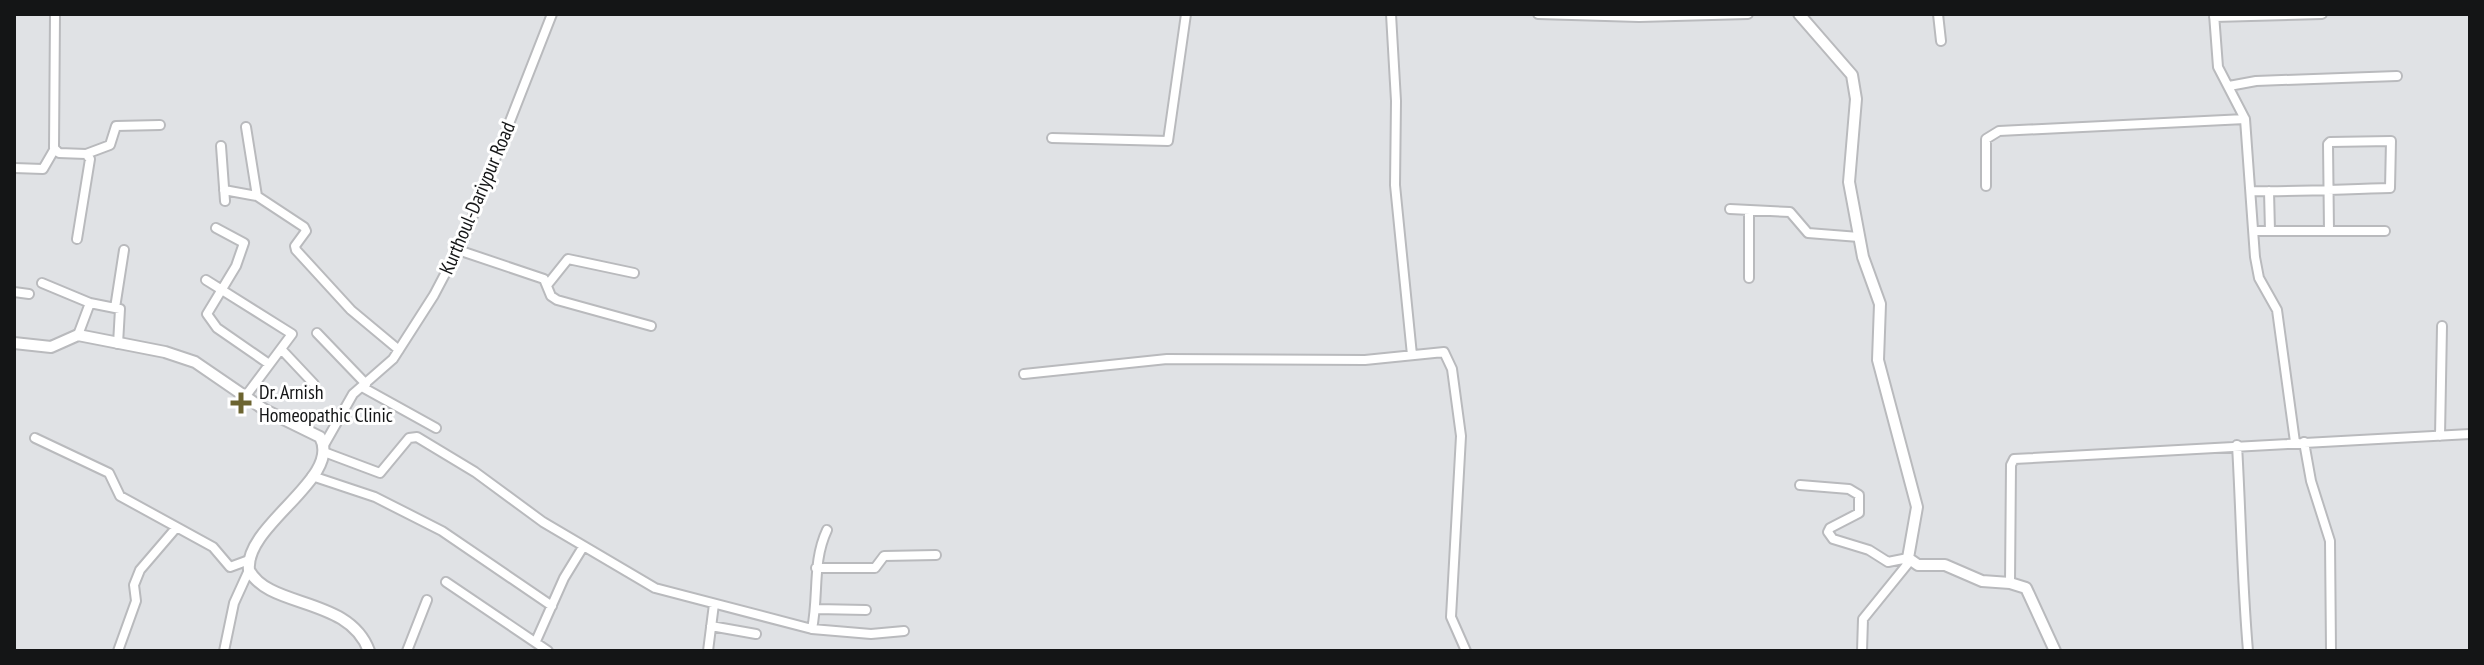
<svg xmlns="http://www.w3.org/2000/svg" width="2484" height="665" font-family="'PT Sans Narrow',sans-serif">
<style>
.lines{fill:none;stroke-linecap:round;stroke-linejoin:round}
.minor-casing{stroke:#b9babd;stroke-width:12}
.tertiary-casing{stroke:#b9babd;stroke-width:14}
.minor{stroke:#fff;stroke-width:8}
.tertiary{stroke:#fff;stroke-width:10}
.poi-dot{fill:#6c6430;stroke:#fff;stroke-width:3}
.labels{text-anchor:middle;stroke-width:6;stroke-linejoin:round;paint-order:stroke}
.street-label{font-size:20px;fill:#141516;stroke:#fff}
.poi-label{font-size:20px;fill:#141516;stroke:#fff;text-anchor:start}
</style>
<rect width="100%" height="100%" fill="#e0e2e5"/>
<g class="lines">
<defs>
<path id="minor" d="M55 14 54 148 59 153 86 154 90 159 77 239
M1391 14 1396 101 1395 185 1412 355
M1538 14 1639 17 1748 14
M1938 14 1941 41
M2214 14 2218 67 2245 119 2255 257 2259 278 2277 310 2295 442
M2214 17 2322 14
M2229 86 2256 81 2397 76
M246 127 257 196 304 227 306 231 295 246 296 250 351 310 399 350
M1052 138 1168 141 1186 14
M221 146 225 201
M86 154 110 145 116 126 160 125
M14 168 43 169 54 150
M1986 186V139L1999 131 2245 119
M224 190 257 196
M2252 191C2298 192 2344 189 2390 188L2391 141 2330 142 2328 144 2329 231
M2269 191 2270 231
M1730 209 1790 212 1808 233 1859 237
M1749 210V278
M216 228 244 243 236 266 207 314 217 328 269 364
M2254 231H2385
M458 250 544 279 551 296 557 300 651 326
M206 280 292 334 245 397
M42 283 90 303 120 309 118 344
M548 284 568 259 634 273
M14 292 29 294
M115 308 124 250
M317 333 366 384
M78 335 90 303
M282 350 314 384
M1024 374 1167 359 1365 360 1444 352 1452 369 1461 436 1451 617 1466 651
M362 387 436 428
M2440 436 2442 326
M35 438 109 473 120 496 213 547 230 567 249 560
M2304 442 2311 481 2330 541 2331 651
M324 445 353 394 393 359 434 295 465 236 552 14
M2237 445C2241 514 2242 582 2248 651
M324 452 380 473 409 438 417 437 475 472 543 522 655 588 812 629 871 634 904 631
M312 476 375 497 442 531 552 606
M1800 485 1849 489 1859 495V513L1830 528 1828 532 1833 539 1869 550 1888 562 1908 558
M816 568H875L884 556 936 555
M446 582 548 651
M2010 583 2011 465 2014 459 2470 434
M816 609 866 610
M711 626 756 634
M812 629C819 595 812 562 827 530
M536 641 564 578 583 547
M118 651 136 601 134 585 140 570 176 528
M224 651 234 603 249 570
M407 651 427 600
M708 651 714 604
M1862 651 1863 619 1910 561"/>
<path id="tertiary" d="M1799 14 1852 75 1856 99 1849 182 1863 257 1880 304 1878 360 1917 507 1908 558 1918 565H1945L1982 581 2010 583 2026 588 2055 651
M14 343 51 347 78 335 165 352 195 362 265 410 320 437C343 478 244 525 249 570 269 609 349 596 369 651"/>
</defs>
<use href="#minor" class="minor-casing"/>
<use href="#tertiary" class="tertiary-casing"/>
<use href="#minor" class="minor"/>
<use href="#tertiary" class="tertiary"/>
</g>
<path class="poi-dot" d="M237 391h8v8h8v8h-8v8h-8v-8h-8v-8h8z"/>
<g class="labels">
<g class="street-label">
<text transform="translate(477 198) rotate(-67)" y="7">Kurthoul-Dariypur Road</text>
</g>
<g class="poi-label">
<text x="259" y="399">Dr. Arnish<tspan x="259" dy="23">Homeopathic Clinic</tspan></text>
</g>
</g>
<rect width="2484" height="665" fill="none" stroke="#141516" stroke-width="32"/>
</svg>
